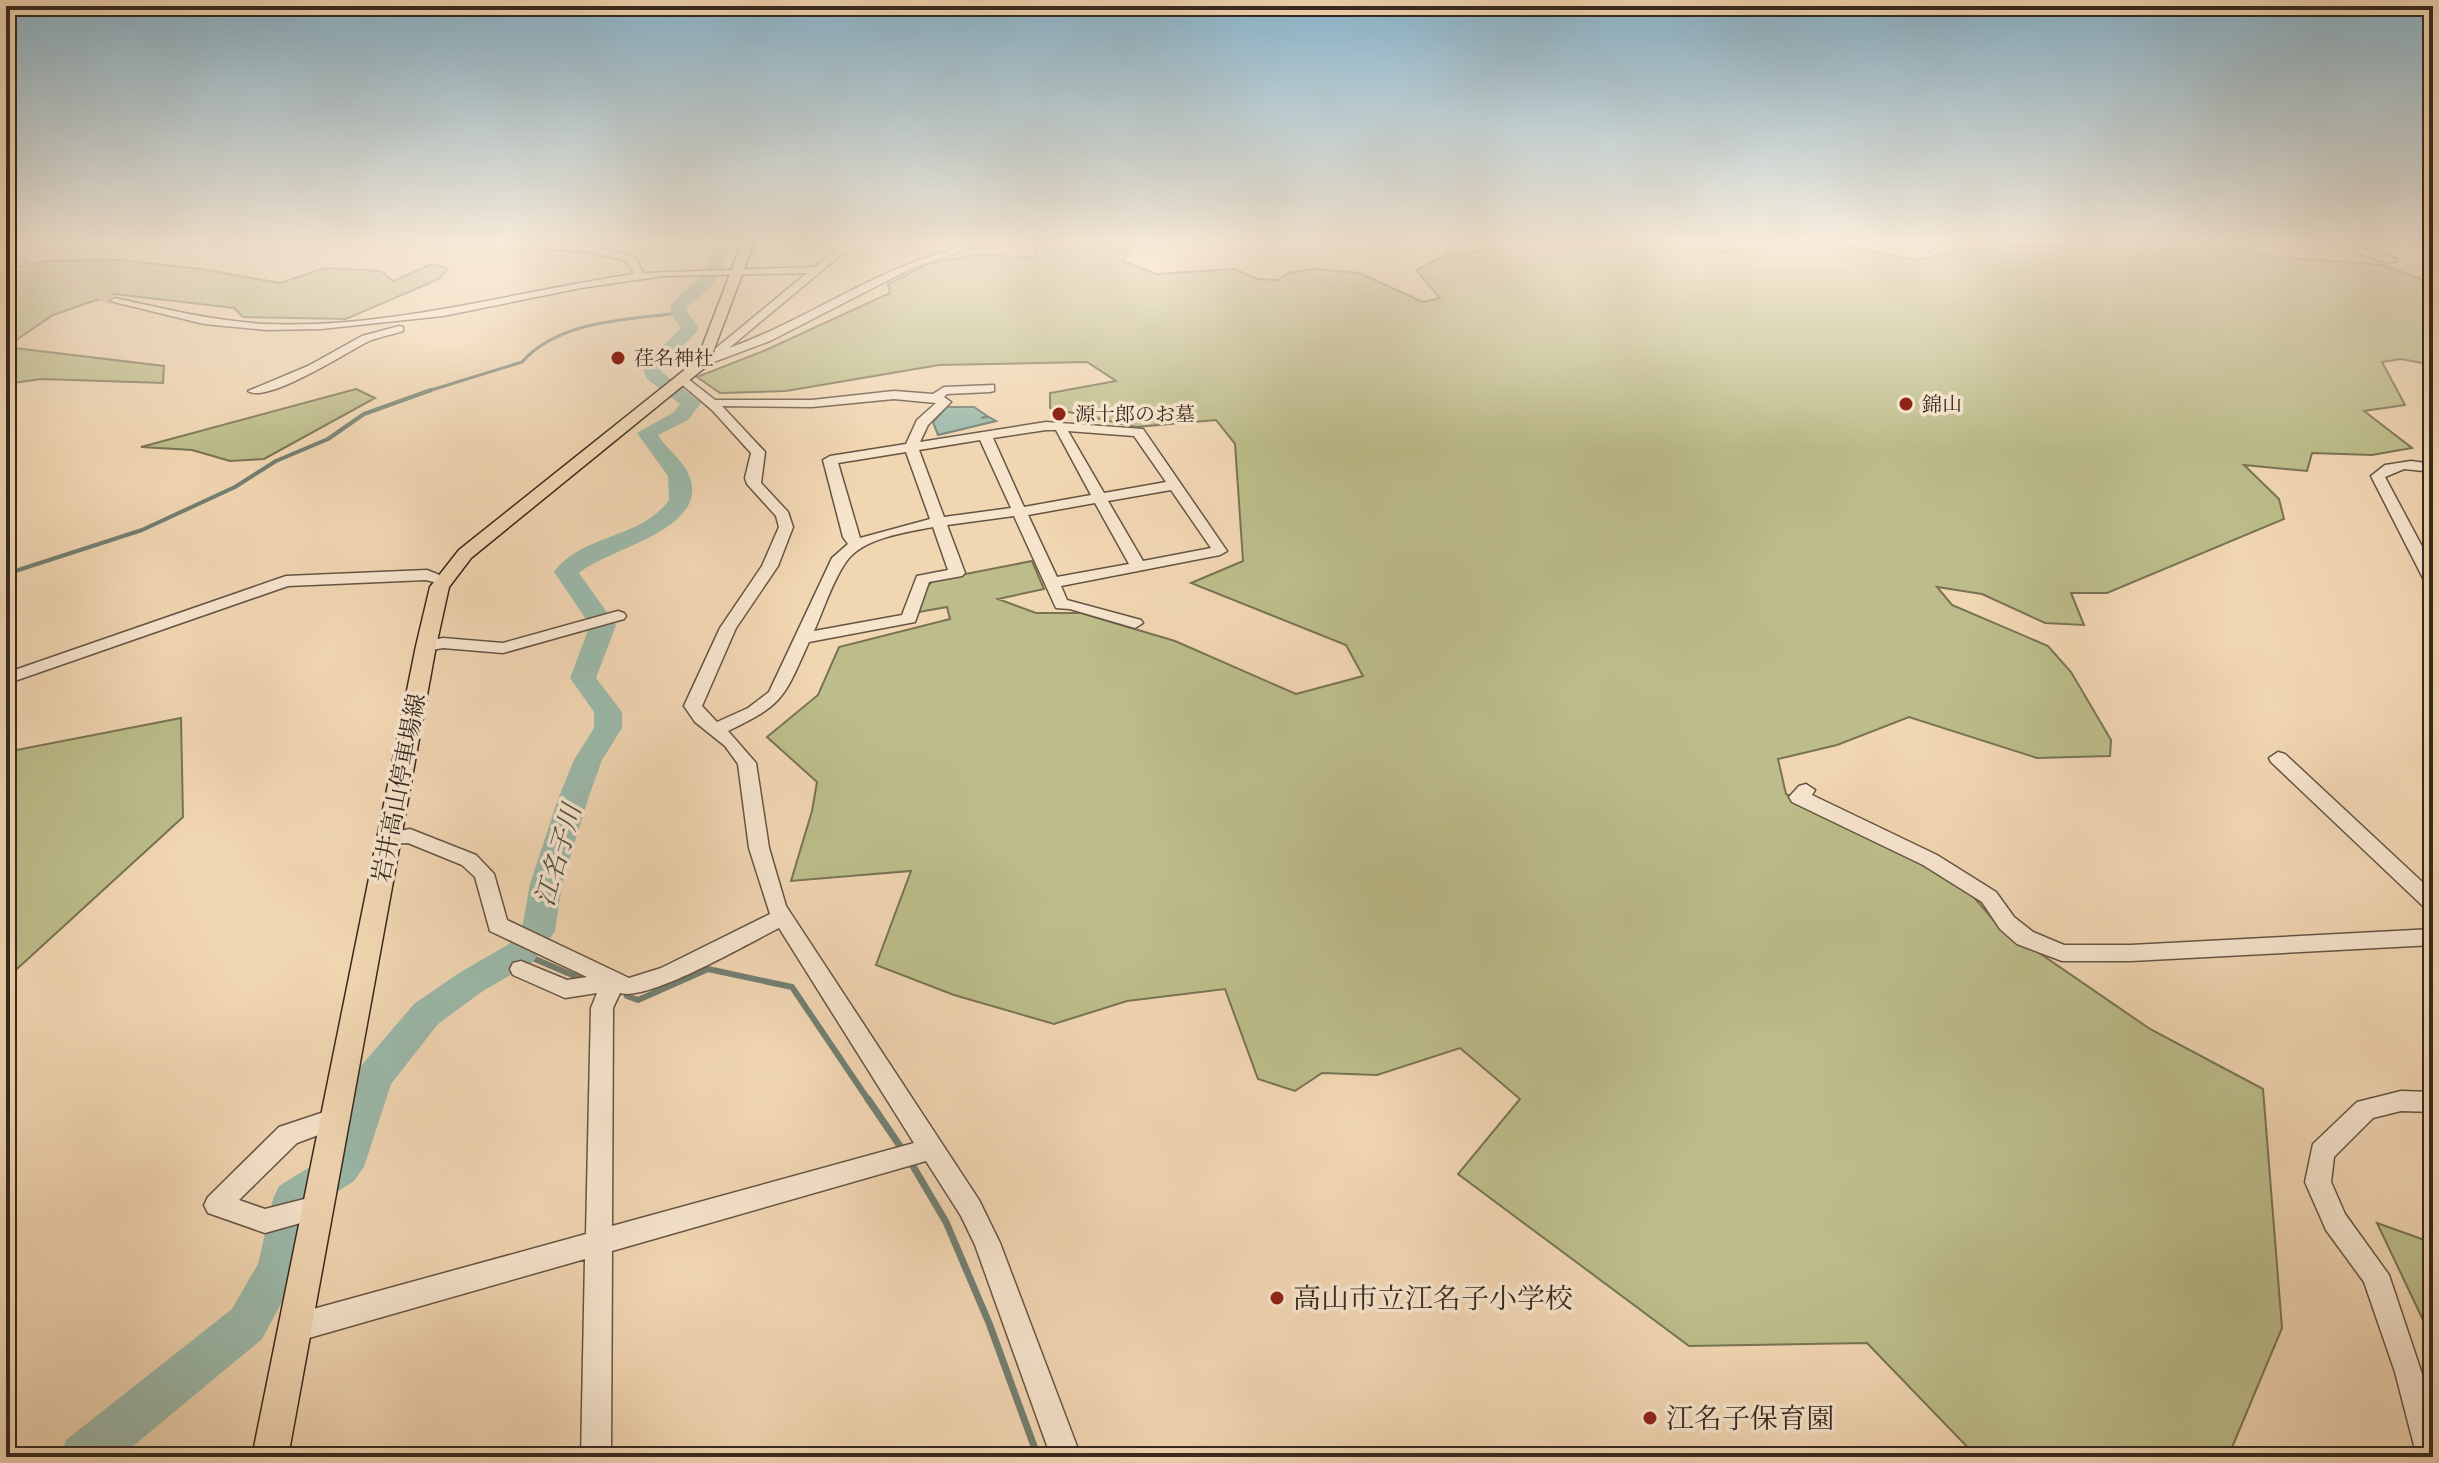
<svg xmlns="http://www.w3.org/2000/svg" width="2439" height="1463" font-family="'IM FELL English','Noto Serif JP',serif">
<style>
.green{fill:#bcbd8a;stroke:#797354;stroke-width:2}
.water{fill:#9bb9aa;stroke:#737f72;stroke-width:2}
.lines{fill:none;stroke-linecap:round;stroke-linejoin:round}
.stream-far3{stroke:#737f72;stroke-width:3}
.stream-far2{stroke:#737f72;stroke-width:4}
.stream-far1{stroke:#737f72;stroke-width:6}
.stream{stroke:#737f72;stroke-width:7}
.river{fill:#9bb9aa;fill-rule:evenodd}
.minor-tunnel{stroke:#ccb395;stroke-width:11;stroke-dasharray:11 6;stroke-linecap:butt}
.minor-casing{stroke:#655444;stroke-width:3}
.major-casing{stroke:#36291f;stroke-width:3}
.minor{fill:#f6e4cd;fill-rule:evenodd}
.major{fill:#f1d6b2;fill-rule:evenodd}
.poi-dot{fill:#8f2418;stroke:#f6e4cd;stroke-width:3}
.labels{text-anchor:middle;stroke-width:7;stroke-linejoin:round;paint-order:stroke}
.far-poi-label{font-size:20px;fill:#36291f;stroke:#f6e4cd;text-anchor:start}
.street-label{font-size:24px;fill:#36291f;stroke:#f6e4cd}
.water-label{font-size:26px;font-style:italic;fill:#4f4d42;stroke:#f6e4cd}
.near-poi-label{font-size:28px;fill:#36291f;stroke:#f6e4cd;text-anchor:start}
</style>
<rect width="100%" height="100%" fill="#f1d6b2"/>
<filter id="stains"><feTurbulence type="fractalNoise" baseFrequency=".0025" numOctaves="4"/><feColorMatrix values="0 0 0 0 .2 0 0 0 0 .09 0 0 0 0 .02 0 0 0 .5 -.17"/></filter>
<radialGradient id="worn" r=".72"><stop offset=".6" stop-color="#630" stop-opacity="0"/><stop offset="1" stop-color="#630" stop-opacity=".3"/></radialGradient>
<path class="green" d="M1036 243H1133L1123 261 1156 274 1235 269 1257 279 1278 280 1289 273 1315 269 1359 273 1423 302 1440 298 1416 270 1448 254 1496 250 1520 243H1652L1721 252 1756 248 1758 243H1833L1916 260 1975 246 2212 243 2268 256 2382 265 2433 283V365L2401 359 2382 362 2405 405 2364 411 2412 448 2372 455 2312 453 2307 471 2244 465 2279 499 2284 519 2107 593H2071L2084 625 2045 623 1982 594 1937 587 1952 605 2048 646 2071 672 2111 740 2110 756 2037 758 1909 717 1837 745 1778 759 1786 794 1959 880 1997 924 2150 1029 2263 1089 2282 1328 2228 1457H1977L1867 1343 1689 1346 1458 1174 1520 1099 1460 1048 1377 1075 1322 1073 1295 1091 1258 1079 1225 989 1127 1001 1054 1024 954 995 876 965 911 871 791 881 812 811 817 782 767 737 818 695 839 647 950 619 947 607 919 612 928 585 935 580 1032 561 1044 589 998 599 1036 613H1081L1175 641 1296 694 1363 676 1346 645 1191 583 1243 561 1235 444 1216 420 1136 427 1050 408V393L1116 381 1087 362 939 365 786 391 720 393 697 377 766 350 890 293 888 284 928 264 974 255 1034 257Z
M120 260 201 269 280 283 325 268 381 271 393 281 432 264 448 268 439 279 346 319 243 317 234 308 114 294 53 315 6 347 164 366 163 383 41 379 6 384V269L48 261Z
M356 389 375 398 264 459 230 461 192 450 141 447Z
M181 718 183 817 6 979V752Z
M2377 1223 2433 1243V1341Z"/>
<path class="water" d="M947 407H974L987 416 981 418 989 417 996 421 938 435 933 422Z"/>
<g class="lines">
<path class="stream-far3" d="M425 392 522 362C559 320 627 320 679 313"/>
<path class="stream-far2" d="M6 574 142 530 235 487 276 461 328 439 364 414 431 390"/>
<path class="stream-far1" d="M521 953 584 980
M627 996 638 1000 708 969 792 987 869 1101"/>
<path class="stream" d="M868 1099 902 1149
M910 1161 946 1222 989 1323 1038 1457"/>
<path class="river" d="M709 243H725C729 273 710 290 687 307L688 313 699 328 695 334 660 367 662 372 701 403 688 420 658 435C668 451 686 462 691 481 704 531 607 549 579 573L616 625 596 678 622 712V728L602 760 588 799 562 884 555 931 533 962 483 991 438 1024 391 1084 364 1167 354 1181 311 1209 299 1270 262 1339 120 1457H60L66 1440 232 1309 258 1264 273 1199 279 1186 326 1157 333 1147 361 1066 414 1004 459 973 509 944 522 928 530 884 558 799 574 760 594 728V712L570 678 590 625 554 572C581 534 642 539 669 500L668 476 637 433 674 412 680 404 647 379 642 366 681 328 670 313 671 305C689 283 714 277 709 243Z"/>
<path class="minor-tunnel" d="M6 258 115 301"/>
<defs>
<path id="minor" d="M385 243H413C407 248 391 248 385 243Z
M460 243 585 245 635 257 643 273 815 267 844 243H855L729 348C801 322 864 277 937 254 953 248 968 243 985 243L910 269 770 341 703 366 697 362 715 354V349L807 273 663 276 581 288 443 316 321 329 266 330 204 324 110 301 115 298C165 309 214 321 265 324 390 329 512 292 634 274L627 261 585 251 465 246Z
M1929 243H1940L1931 251H1923L1922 249Z
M2345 243 2396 259 2397 261 2388 263 2333 244Z
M399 326 403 327V331C391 335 378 337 367 342 346 353 266 404 248 391L308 366 362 336Z
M683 375 715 400H812L894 391 933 394 944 387 994 385V391L990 392 947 394 944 397 951 402 928 425 920 442 1046 422 1143 429 1227 551 1220 555 1061 586 1067 600 1141 620 1143 623 1135 628 1070 609 1056 608 1014 516 947 525 965 573 962 576 929 582 915 622 809 642C784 697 785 704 728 731L756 763 769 848 786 906 979 1200 1000 1243 1081 1457H1051L975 1245 961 1216 926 1161 612 1251 611 1457H581L585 1259 295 1342 285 1338 281 1328 285 1318 295 1314 586 1234 591 1008 597 993 565 998 513 975 510 969 513 963 521 961 567 980 587 977 490 931 475 877 462 865 408 843 384 844 381 839 384 834 410 829 476 855 494 874 507 920 629 978 661 968 770 914 749 848 738 764 725 746 695 722 684 706 720 628 762 566 779 527 776 516 747 484 745 478 751 453 712 410 679 382V376ZM894 399 936 403 917 420 906 444 830 456 823 460 843 537 848 544 832 558 769 692 748 708 717 722 702 706 736 628 778 566 793 527 788 512 761 483 765 452 722 406 812 407ZM1046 430H1056L1091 495 1024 507 993 438ZM1068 431 1134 436 1166 482 1104 493ZM980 440 1011 508 944 517 919 450ZM906 452 930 519 860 538 838 463ZM1171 490 1211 548 1143 561 1108 501ZM1095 503 1129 564 1057 577 1028 515ZM933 527 948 570 917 576 902 615 814 631C824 609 832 582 846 562 862 538 907 532 933 527ZM779 928 914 1143 612 1226 613 1008 620 993C648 1002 749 943 779 928Z
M2411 461 2433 464V472L2404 469 2385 477 2433 567V587L2425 582 2371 476 2385 465Z
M427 570 452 580 444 585 426 580 288 586 6 684V673L286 576Z
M618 611 624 613 626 616 624 619 503 653 443 648 426 651 418 646 420 642 443 638 503 643Z
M2278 752 2285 754 2433 892V912L2426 909 2271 762 2269 758Z
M1806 784 1815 790 1812 795 1937 855 1996 892 2014 917 2033 932 2064 945H2131L2433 929V945L2131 961H2062L2017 944 2000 929 1982 902 1923 865 1792 802 1789 797 1799 786Z
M2401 1091 2433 1092V1112L2401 1111 2373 1118 2334 1157 2331 1182 2345 1214 2389 1275 2433 1407V1457H2417L2395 1372 2364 1282 2326 1230 2305 1182 2313 1144 2357 1102Z
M336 1108 345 1111 348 1118 345 1125 297 1143 239 1200 265 1209 320 1195 329 1199 333 1207 329 1215 265 1233 208 1213 204 1205 208 1197 279 1127Z"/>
<path id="major" d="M742 243H754L708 365 471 558 449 587 436 646 288 1457H252L416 646 430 587 459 550 697 360Z"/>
</defs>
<use href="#minor" class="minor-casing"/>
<use href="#major" class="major-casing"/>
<use href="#minor" class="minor"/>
<use href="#major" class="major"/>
</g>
<linearGradient id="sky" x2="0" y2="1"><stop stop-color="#89b6cf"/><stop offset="0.54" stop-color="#f9eddc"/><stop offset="1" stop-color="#f9eddc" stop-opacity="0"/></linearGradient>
<rect width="2439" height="448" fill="url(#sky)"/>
<g class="poi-dot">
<circle cx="618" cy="358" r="8"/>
<circle cx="1906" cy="404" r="8"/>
<circle cx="1059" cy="414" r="8"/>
<circle cx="1277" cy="1298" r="8"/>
<circle cx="1650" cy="1418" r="8"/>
</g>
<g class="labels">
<g class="far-poi-label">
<text x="634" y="365">荏名神社</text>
<text x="1922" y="411">錦山</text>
<text x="1075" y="421">源十郎のお墓</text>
</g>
<g class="street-label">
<text transform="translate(399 788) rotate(-79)" y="8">岩井高山停車場線</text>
</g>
<g class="water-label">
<text transform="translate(558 855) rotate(-74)" y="9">江名子川</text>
</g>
<g class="near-poi-label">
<text x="1293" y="1308">高山市立江名子小学校</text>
<text x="1666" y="1428">江名子保育園</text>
</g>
</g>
<rect width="2439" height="1463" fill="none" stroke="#f1d6b2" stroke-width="32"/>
<rect x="8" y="8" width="2423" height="1447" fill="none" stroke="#36291f" stroke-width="4"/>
<rect x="16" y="16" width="2407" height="1431" fill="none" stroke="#36291f" stroke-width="2"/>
<rect width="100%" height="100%" filter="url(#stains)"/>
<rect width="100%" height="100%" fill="url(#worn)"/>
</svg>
